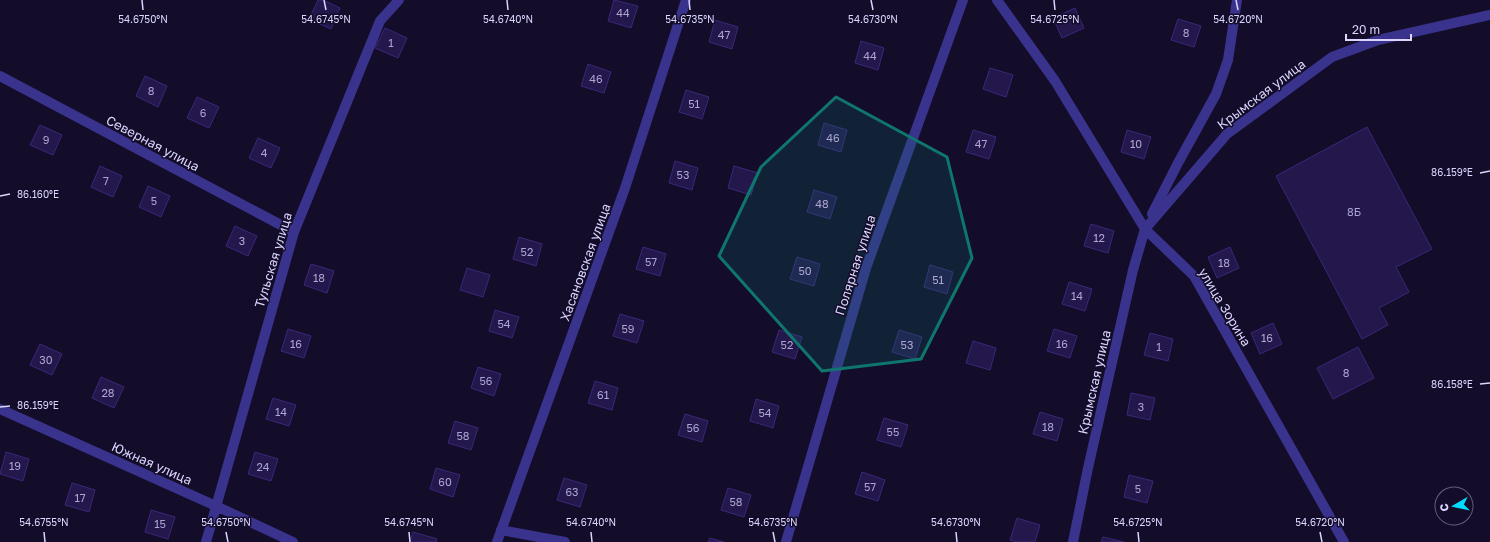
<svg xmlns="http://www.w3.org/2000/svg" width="1490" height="542" font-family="'Golos Text',sans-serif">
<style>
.building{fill:#24174c;stroke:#3b277a}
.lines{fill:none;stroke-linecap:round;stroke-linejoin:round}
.minor{stroke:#3a338d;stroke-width:10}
.marked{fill:#0f766e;fill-opacity:0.2;stroke:#0f766e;stroke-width:3;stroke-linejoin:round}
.ticks{fill:none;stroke:#dbd5ff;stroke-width:1.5}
.labels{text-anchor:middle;stroke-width:3;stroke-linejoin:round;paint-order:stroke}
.number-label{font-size:11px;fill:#ada6d2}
.street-label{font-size:13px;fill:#dbd5ff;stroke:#130d29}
.ticks-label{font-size:10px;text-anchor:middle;fill:#dbd5ff;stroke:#130d29;stroke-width:3;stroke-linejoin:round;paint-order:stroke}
</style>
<rect width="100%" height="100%" fill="#130d29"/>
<path class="building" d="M318 0H323L340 8 331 29 309 19Z
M614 0 638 6 631 28 608 21Z
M1075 8 1084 28 1062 38 1053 18Z
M1178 19 1201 26 1194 47 1171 40Z
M715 20 738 27 732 49 709 42Z
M385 28 407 38 398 58 375 48Z
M861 41 884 48 878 70 855 63Z
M588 64 611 72 604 93 581 86Z
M990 68 1013 75 1006 97 983 89Z
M145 76 167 86 158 107 136 96Z
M686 90 709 97 702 119 679 112Z
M197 97 219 107 209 128 187 118Z
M824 123 847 130 841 152 818 145Z
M40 125 62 135 53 155 30 145Z
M1367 127 1432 249 1396 267 1409 292 1379 308 1388 325 1362 339 1276 176Z
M973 130 996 137 989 159 966 152Z
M1127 130 1151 137 1144 159 1121 152Z
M258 138 280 148 271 168 249 158Z
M675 161 698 168 692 190 669 183Z
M100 166 122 176 113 197 91 187Z
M734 166 758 173 751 195 728 188Z
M148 186 170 196 161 217 139 207Z
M814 190 837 197 830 219 807 212Z
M1091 224 1114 231 1108 253 1084 246Z
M235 226 257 236 248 256 226 246Z
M519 237 542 244 536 266 513 259Z
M643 247 666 254 660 276 636 269Z
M1230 247 1239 268 1217 278 1208 257Z
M797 257 820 264 814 286 790 279Z
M311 264 334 271 327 293 304 285Z
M930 265 953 272 947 294 924 287Z
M467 268 490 275 483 297 460 290Z
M1069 282 1092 289 1085 311 1062 304Z
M495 310 519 317 512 338 489 331Z
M620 314 644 321 637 343 613 336Z
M1273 323 1282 344 1260 354 1251 333Z
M288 329 311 336 304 358 281 351Z
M1054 329 1077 336 1070 358 1047 351Z
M779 330 802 337 795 359 772 352Z
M899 330 922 337 915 359 892 352Z
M1150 333 1173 339 1168 361 1144 355Z
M973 341 996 348 990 370 966 363Z
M40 344 62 354 52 375 30 365Z
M1358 347 1374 378 1333 399 1317 368Z
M478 367 501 374 494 396 471 388Z
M101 377 124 387 114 408 92 398Z
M595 381 618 388 612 410 588 403Z
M1131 393 1155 398 1150 420 1127 415Z
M273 398 296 405 289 426 266 419Z
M756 399 779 406 773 428 750 421Z
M1040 412 1063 419 1057 441 1033 434Z
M685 414 708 421 702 442 678 435Z
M884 418 908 425 901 447 877 440Z
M455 421 478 428 471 450 448 443Z
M6 452 29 459 23 481 0 474Z
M255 452 278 459 271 481 248 474Z
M436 468 460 475 453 497 430 489Z
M862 472 885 480 878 501 855 494Z
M1129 475 1153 481 1147 503 1124 497Z
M564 478 587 485 580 507 557 500Z
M72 483 95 490 89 512 65 505Z
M728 488 751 495 744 517 721 510Z
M151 510 175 517 168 539 145 532Z
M1017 518 1040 525 1035 542H1017L1010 540Z
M413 532 437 539 436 542H410Z
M1103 537 1124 542H1101Z
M710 538 724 542H708Z"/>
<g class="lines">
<path class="minor" d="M997 0 1055 81 1145 229 1194 276 1344 542
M0 76 294 232
M1152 214 1178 163 1216 94 1228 60 1237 0
M0 409 216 506 293 542
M501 530 565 542
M206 542 294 232 380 21 399 0
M497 542 625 188 686 0
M786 542 866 268 963 0
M1073 542 1088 468 1133 270 1145 229 1227 134 1332 57 1378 40 1490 15"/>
</g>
<path class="marked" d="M836 97 947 157 972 258 921 359 822 371 719 256 761 167Z"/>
<path class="ticks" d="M142 0 143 10M324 0 326 10M507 0 508 10M689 0 690 10M871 0 873 10M1054 0 1055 10M1236 0 1238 10M1480 173 1490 171M0 196 10 194M1480 384 1490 383M0 407 10 406M44 532 45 542M226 532 228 542M409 532 410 542M591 532 592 542M773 532 775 542M956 532 957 542M1138 532 1139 542M1320 532 1322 542"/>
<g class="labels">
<g class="number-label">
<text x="623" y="17">44</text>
<text x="1186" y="37">8</text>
<text x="724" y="39">47</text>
<text x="391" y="47">1</text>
<text x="870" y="60">44</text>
<text x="596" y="83">46</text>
<text x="151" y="95">8</text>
<text x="694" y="108">51</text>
<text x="203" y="117">6</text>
<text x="833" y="142">46</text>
<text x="46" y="144">9</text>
<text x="981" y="148">47</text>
<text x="1136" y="148">10</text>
<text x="264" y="157">4</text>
<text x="683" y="179">53</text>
<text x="106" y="185">7</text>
<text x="154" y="205">5</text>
<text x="822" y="208">48</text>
<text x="1354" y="216">8Б</text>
<text x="1099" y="242">12</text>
<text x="242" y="245">3</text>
<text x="527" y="256">52</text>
<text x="651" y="266">57</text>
<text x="1224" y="267">18</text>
<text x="805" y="275">50</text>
<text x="319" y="282">18</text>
<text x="938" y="284">51</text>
<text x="1077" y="300">14</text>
<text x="504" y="328">54</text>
<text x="628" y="333">59</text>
<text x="1267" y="342">16</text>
<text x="296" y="348">16</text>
<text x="1062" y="348">16</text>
<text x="787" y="349">52</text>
<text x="907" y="349">53</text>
<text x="1159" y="351">1</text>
<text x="46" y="364">30</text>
<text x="1346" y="377">8</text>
<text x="486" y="385">56</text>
<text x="108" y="397">28</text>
<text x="603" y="399">61</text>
<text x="1141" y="411">3</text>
<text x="281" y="416">14</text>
<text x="765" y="417">54</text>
<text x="1048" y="431">18</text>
<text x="693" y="432">56</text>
<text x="893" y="436">55</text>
<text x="463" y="440">58</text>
<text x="15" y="470">19</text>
<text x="263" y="471">24</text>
<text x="445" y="486">60</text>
<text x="870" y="491">57</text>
<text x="1138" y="493">5</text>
<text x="572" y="496">63</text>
<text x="80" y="502">17</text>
<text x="736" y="506">58</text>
<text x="160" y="528">15</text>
</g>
<g class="street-label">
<text transform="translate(1261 94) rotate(-37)" y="5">Крымская улица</text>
<text transform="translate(153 143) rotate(28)" y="5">Северная улица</text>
<text transform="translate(273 260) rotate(-73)" y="5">Тульская улица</text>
<text transform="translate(585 262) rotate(-70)" y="5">Хасановская улица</text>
<text transform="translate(855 265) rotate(-72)" y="5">Полярная улица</text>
<text transform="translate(1225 307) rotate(59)" y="5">улица Зорина</text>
<text transform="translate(1094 382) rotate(-77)" y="5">Крымская улица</text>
<text transform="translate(152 463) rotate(24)" y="5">Южная улица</text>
</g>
</g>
<g class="ticks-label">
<text x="143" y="23">54.6750°N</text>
<text x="326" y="23">54.6745°N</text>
<text x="508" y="23">54.6740°N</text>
<text x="690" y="23">54.6735°N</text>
<text x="873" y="23">54.6730°N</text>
<text x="1055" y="23">54.6725°N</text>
<text x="1238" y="23">54.6720°N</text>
<text x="1452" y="176">86.159°E</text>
<text x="38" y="198">86.160°E</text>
<text x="1452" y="388">86.158°E</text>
<text x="38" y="409">86.159°E</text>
<text x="44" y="526">54.6755°N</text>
<text x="226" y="526">54.6750°N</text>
<text x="409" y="526">54.6745°N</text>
<text x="591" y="526">54.6740°N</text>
<text x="773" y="526">54.6735°N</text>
<text x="956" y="526">54.6730°N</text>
<text x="1138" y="526">54.6725°N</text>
<text x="1320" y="526">54.6720°N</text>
</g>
<g transform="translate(1454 506) rotate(261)"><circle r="19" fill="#130d29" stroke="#635d7f"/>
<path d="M0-3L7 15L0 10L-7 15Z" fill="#01dcff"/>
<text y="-6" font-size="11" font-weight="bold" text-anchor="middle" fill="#dbd5ff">С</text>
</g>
<path d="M1346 34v6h65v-6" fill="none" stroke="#dbd5ff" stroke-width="2"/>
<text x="1352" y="34" font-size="12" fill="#dbd5ff" stroke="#130d29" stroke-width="3" paint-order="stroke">20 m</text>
</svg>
